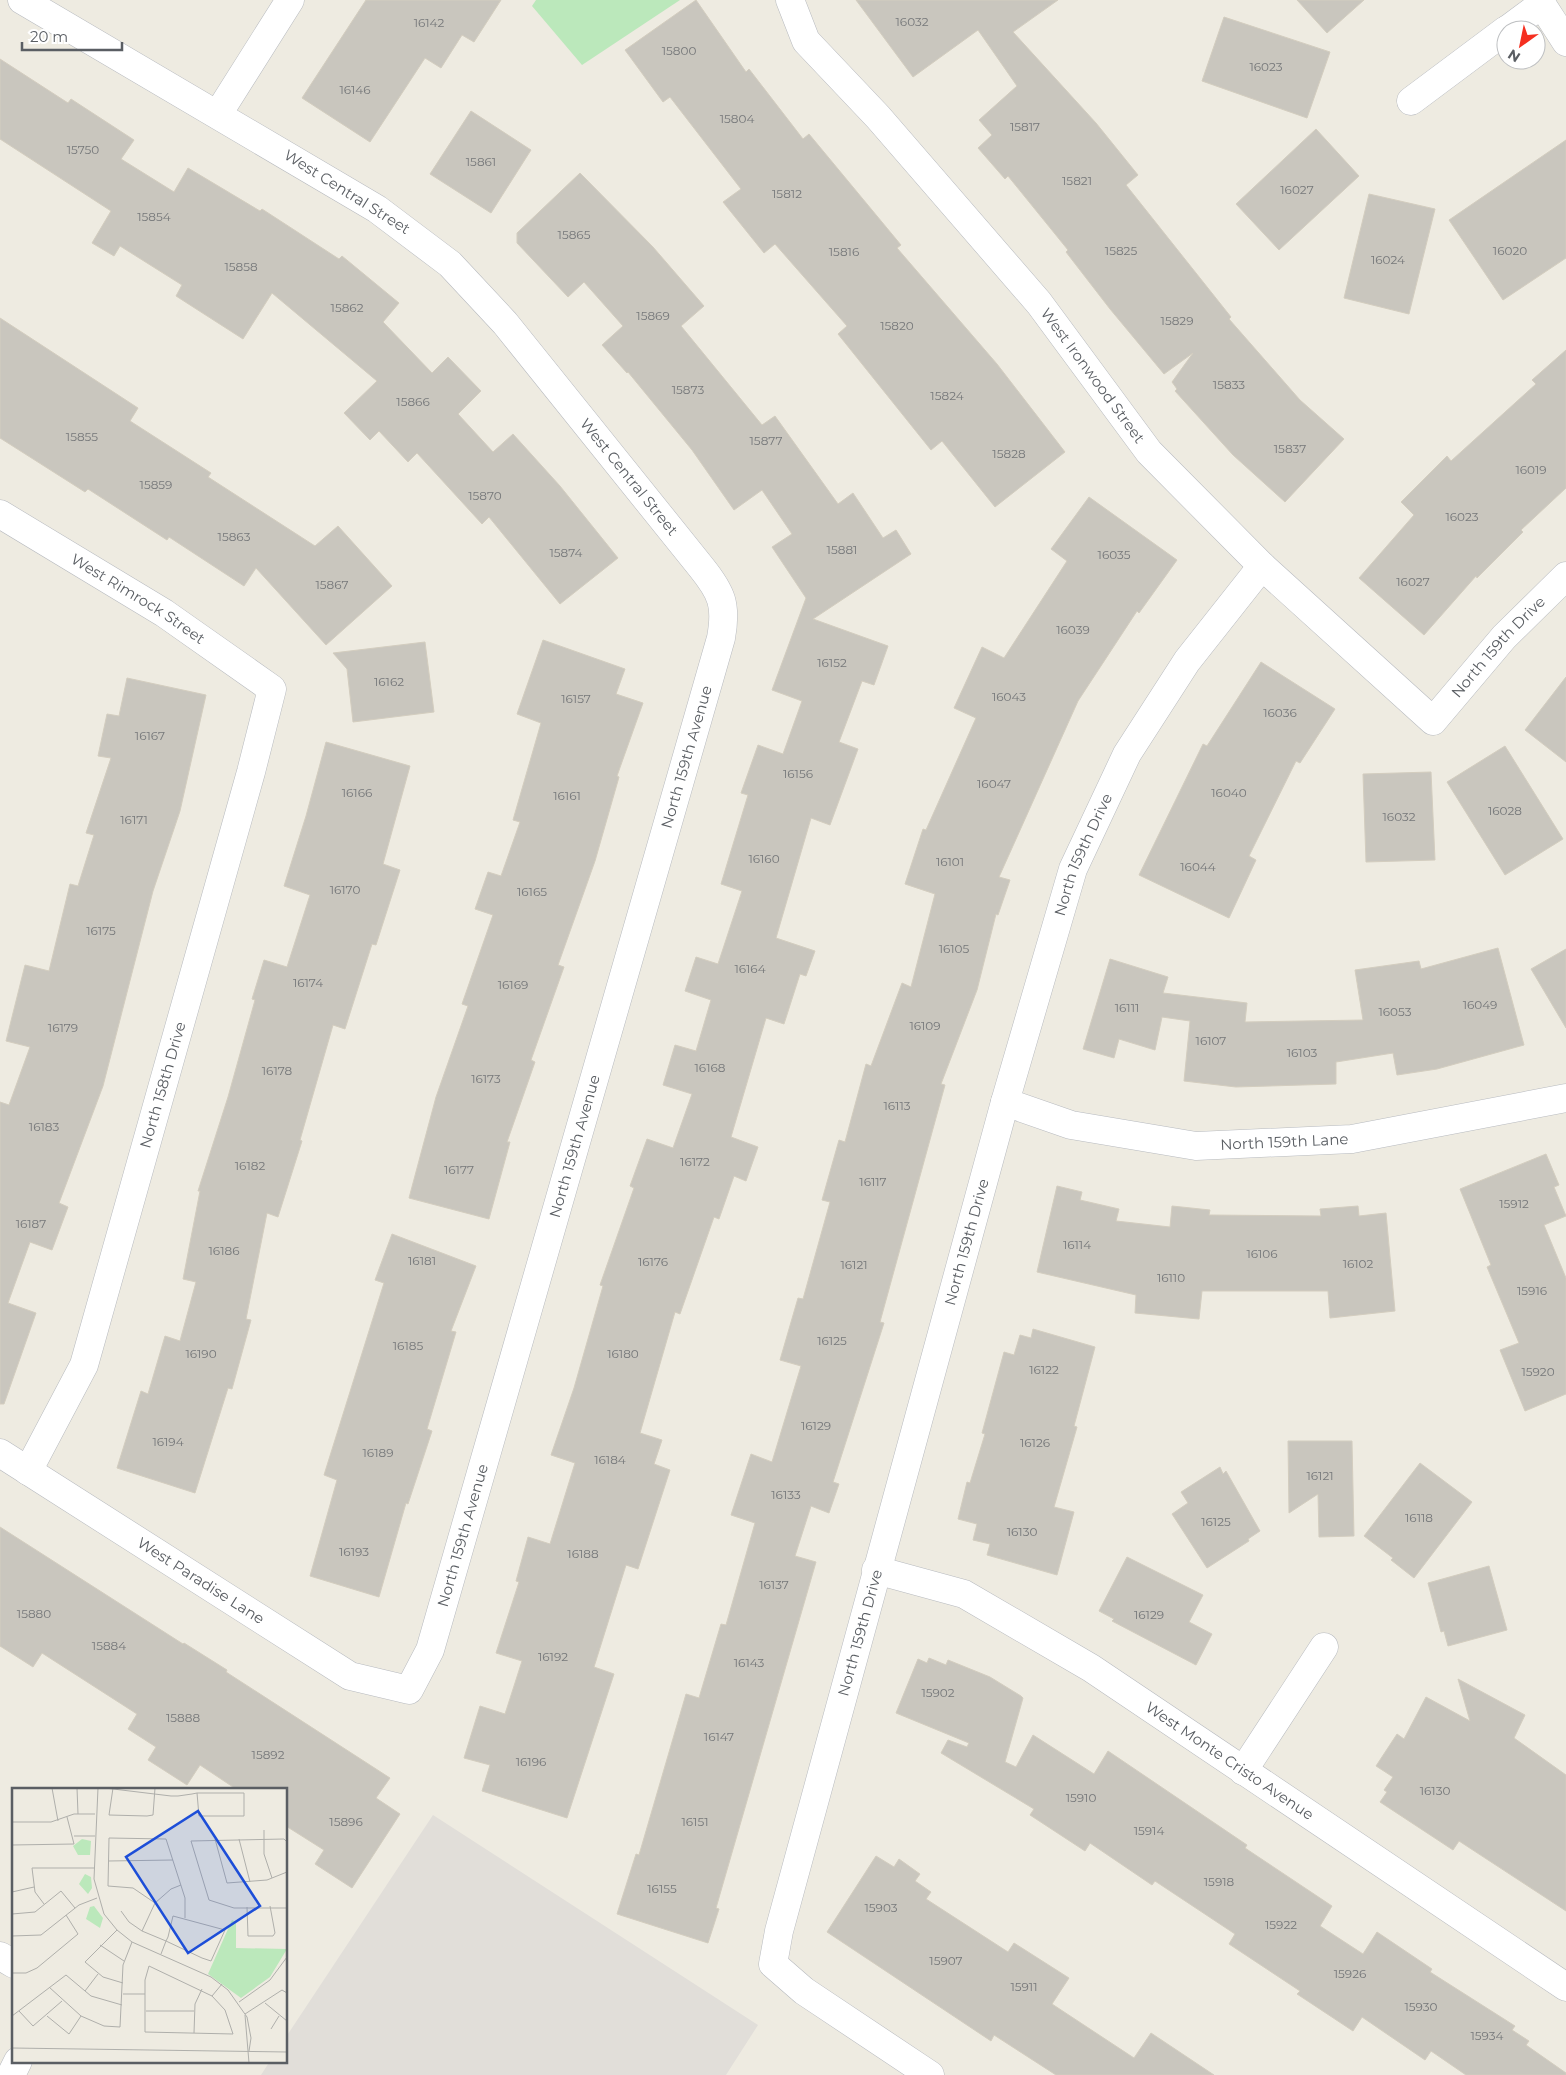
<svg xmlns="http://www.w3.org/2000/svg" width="1566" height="2075" font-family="Montserrat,sans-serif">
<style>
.industrial{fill:#e1ded9}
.green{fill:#bbe8bb}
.building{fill:#c9c6be;stroke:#d3cdbf}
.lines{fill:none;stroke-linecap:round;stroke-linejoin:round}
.street-casing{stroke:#b7babf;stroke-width:29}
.street{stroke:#fff;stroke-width:28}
.labels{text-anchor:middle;stroke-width:4;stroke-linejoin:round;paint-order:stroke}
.number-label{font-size:12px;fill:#76787a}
.street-label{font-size:15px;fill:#5a5e63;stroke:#fff}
.inset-road{fill:none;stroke:#afafab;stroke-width:1}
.view{fill:#1d4ed8;fill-opacity:0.15;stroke:#1d4ed8;stroke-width:2.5}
.inset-edge{fill:none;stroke:#5a5e63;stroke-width:2.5}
</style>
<rect width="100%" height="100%" fill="#eeebe1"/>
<path class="industrial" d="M433 1815 758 2025 726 2075H261L270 2061H286V2037Z"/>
<path class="green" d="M536 0H680L582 65 532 6Z"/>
<path class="building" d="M366 0H501L474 42 462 35 441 68 425 58 370 142 302 98Z
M696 0 746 72 749 69 803 139 809 134 901 245 897 248 997 364 1065 452 995 507 942 441 931 450 838 334 847 326 775 244 764 253 723 202 741 189 670 97 663 102 625 50Z
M856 0H1058L1013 32 1096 123 1138 175 1126 185 1231 317 1229 319 1300 400 1344 439 1285 502 1233 455 1175 391 1177 389 1172 382 1193 353 1164 374 1110 309 1066 252 1068 250 1008 176 1005 179 978 148 992 135 979 120 1017 86 978 30 913 77Z
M1297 0H1364L1327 33Z
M1224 17 1330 52 1307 118 1202 81Z
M0 59 68 103 71 99 134 140 121 159 174 192 188 168 260 211 262 209 339 259 342 256 399 303 383 322 432 373 448 357 481 391 458 414 493 452 513 434 560 486 618 558 560 604 489 517 482 524 417 453 408 462 379 431 370 440 344 413 377 381 272 293 243 339 176 296 182 285 120 246 114 256 92 243 111 211 0 139Z
M471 111 531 150 491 213 430 174Z
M1316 129 1359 176 1279 250 1236 204Z
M1566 140V258L1503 300 1449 220Z
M580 173 653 247 704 306 681 326 762 425 775 416 838 504 853 493 883 538 896 530 911 554 813 619 888 646 874 685 862 681 839 742 858 749 830 825 811 818 776 938 815 951 806 976 800 974 784 1024 766 1018 731 1137 758 1147 746 1181 734 1176 719 1219 714 1217 680 1314 675 1312 640 1433 662 1440 654 1464 670 1470 638 1569 626 1565 594 1667 614 1674 567 1818 482 1791 490 1765 464 1758 480 1706 505 1714 522 1661 496 1653 519 1582 516 1581 528 1537 550 1544 575 1463 551 1455 574 1388 603 1286 600 1285 634 1188 630 1186 647 1139 673 1148 692 1094 663 1085 675 1045 696 1051 711 1000 685 991 696 957 718 964 742 891 721 884 748 795 741 793 758 745 783 754 802 701 772 690 806 598 772 547 792 534 762 490 734 510 692 450 628 372 627 373 602 345 623 326 584 282 568 297 517 243V233Z
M1369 194 1435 209 1409 314 1344 298Z
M0 318 138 408 130 421 211 473 208 477 315 546 338 526 392 586 326 645 256 568 244 586 169 537 167 540 88 489 85 492 0 438Z
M1566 350V488L1521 530 1523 532 1477 578 1476 576 1424 635 1359 578 1414 515 1401 502 1447 456 1451 461 1536 384 1532 380Z
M1089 497 1177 560 1139 613 1137 611 1078 701 999 877 1010 880 998 915 996 914 977 990 941 1084 945 1085 880 1322 884 1323 833 1482 839 1484 829 1513 811 1506 795 1556 816 1562 716 1908 719 1909 708 1943 617 1914 636 1854 639 1855 686 1694 699 1698 721 1624 726 1625 755 1523 731 1515 751 1454 772 1462 801 1366 780 1360 798 1298 803 1299 830 1202 822 1200 839 1140 845 1142 866 1064 871 1066 902 983 911 987 935 894 905 884 923 829 926 830 976 718 954 708 982 647 1004 658 1067 561 1051 549Z
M543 640 625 669 616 694 643 703 617 776 619 777 595 861 558 965 564 967 531 1060 535 1062 507 1142H510L489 1219 409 1198 436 1097 468 1006 462 1004 493 915 475 909 488 872 501 876 520 822 513 820 541 723 517 714Z
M425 642 434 712 353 722 347 669 333 653Z
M1261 662 1335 709 1300 763 1296 761 1249 856 1256 860 1229 918 1139 875 1203 744 1207 746Z
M1566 677V762L1525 730Z
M127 678 206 695 180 811 153 891 103 1086 59 1203 68 1207 52 1250 30 1242 8 1303 36 1313 4 1404H0V1102L9 1105 30 1047 6 1041 25 965 49 971 70 884 78 886 94 835 86 833 111 758 98 756 107 714 119 716Z
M326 742 410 766 383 864 400 870 376 945 372 944 345 1029 333 1025 300 1140 302 1141 278 1217 267 1213 246 1319 251 1320 232 1389 228 1388 195 1493 117 1468 141 1391 148 1394 165 1336 180 1341 196 1282 183 1279 200 1191H198L228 1097 255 1000 252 999 264 960 287 967 310 895 284 886 306 816Z
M1505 746 1563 839 1505 875 1447 782Z
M1431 772 1435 860 1366 862 1363 774Z
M1498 948 1524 1045 1437 1069 1397 1075 1393 1053 1336 1062V1084L1236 1087 1184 1081 1190 1021 1162 1017 1155 1050 1119 1039 1114 1058 1083 1049 1110 959 1168 977 1163 993 1247 1003 1245 1022 1363 1020 1355 970 1419 961 1421 969Z
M1566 949V1028L1531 969Z
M1546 1154 1559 1185 1554 1187 1566 1216 1544 1225 1566 1278V1394L1525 1411 1500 1350 1519 1343 1487 1267 1491 1265 1460 1189Z
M1057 1186 1082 1192 1080 1200 1119 1209 1116 1221 1170 1227 1172 1206 1210 1210 1209 1215 1321 1216 1320 1209 1358 1206 1359 1216 1386 1213 1395 1311 1330 1318 1328 1291H1202L1199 1319 1135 1313 1136 1295 1037 1272Z
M392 1234 476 1266 451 1331 456 1332 427 1429 432 1431 408 1504 406 1503 379 1597 310 1576 337 1480 324 1475 384 1283 375 1280Z
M1033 1329 1095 1347 1074 1426 1077 1427 1054 1507 1074 1512 1057 1575 987 1555 990 1544 973 1540 977 1524 958 1519 967 1482 970 1483 985 1434 982 1433 1004 1352 1014 1355 1020 1335 1031 1338Z
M1288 1441H1352L1354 1536 1319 1537 1318 1494 1289 1513Z
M1420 1463 1472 1502 1414 1578 1391 1560 1393 1558 1364 1536Z
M1220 1467 1223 1474 1226 1471 1260 1531 1248 1539 1249 1541 1207 1568 1172 1514 1188 1503 1181 1492Z
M0 1527 183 1644 184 1643 227 1670 226 1672 390 1778 376 1798 400 1814 352 1888 315 1864 324 1850 286 1826V1789H236L200 1765 187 1785 148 1760 156 1747 128 1729 137 1714 42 1653 33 1667 0 1646Z
M1127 1557 1203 1595 1189 1622 1212 1634 1196 1665 1112 1621 1114 1619 1099 1611Z
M1489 1566 1507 1630 1448 1646 1444 1631 1441 1632 1428 1583Z
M929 1658 946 1665 948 1660 990 1677 1021 1696 1023 1698 1005 1762 1016 1767 1033 1735 1094 1774 1108 1751 1247 1845 1245 1848 1332 1906 1320 1926 1363 1954 1377 1932 1432 1969 1430 1972 1515 2026 1512 2030 1529 2041 1526 2045 1566 2073V2075H1466L1431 2051 1425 2060 1362 2017 1353 2031 1297 1994 1300 1991 1229 1944 1235 1934 1155 1881 1152 1885 1090 1843 1085 1851 1030 1815 1034 1809 941 1753 948 1740 967 1747 969 1743 896 1713 918 1659 927 1663Z
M1458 1679 1525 1715 1514 1738 1566 1775V1911L1459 1841 1453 1850 1380 1802 1387 1792 1384 1790 1393 1777 1376 1766 1397 1734 1404 1739 1426 1697 1470 1721Z
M876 1856 894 1867 899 1859 920 1874 915 1881 931 1892 926 1899 1008 1952 1014 1943 1069 1978 1052 2004 1134 2058 1151 2033 1214 2075H1056L994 2035 991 2041 827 1932Z"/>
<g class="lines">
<defs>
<g id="street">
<path id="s1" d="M790 0 806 41 878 117 1039 303 1149 452 1262 566 1433 721 1504 637 1566 576"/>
<path d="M1539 0 1566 42"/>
<path d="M1507 30 1542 4"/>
<path d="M1411 101 1506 30"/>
<path d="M218 114 290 0"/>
<path id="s2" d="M0 514 164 613 272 689 251 772 84 1365 28 1471"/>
<path id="s3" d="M1005 1102 1071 1125 1196 1146 1352 1139 1566 1098"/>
<path id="s4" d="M0 1453 350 1676 409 1690 430 1650 721 638C727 605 722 593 701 567L505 323 450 264 377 209 22 0"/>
<path id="s5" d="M876 1570 964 1594 1091 1668 1566 1987"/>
<path d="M1243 1771 1324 1647"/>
<path d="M0 1956 14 1964"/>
<path d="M11 2075 18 2061"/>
<path id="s6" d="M930 2075 804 1991 773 1964 779 1931 1005 1102 1073 869 1127 754 1187 661 1262 566"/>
</g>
</defs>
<use href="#street" class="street-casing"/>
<use href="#street" class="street"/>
</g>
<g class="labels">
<g class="number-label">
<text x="912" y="26">16032</text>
<text x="429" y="27">16142</text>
<text x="679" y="55">15800</text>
<text x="1266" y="71">16023</text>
<text x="355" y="94">16146</text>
<text x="737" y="123">15804</text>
<text x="1025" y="131">15817</text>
<text x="83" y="154">15750</text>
<text x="481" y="166">15861</text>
<text x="1077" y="185">15821</text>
<text x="1297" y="194">16027</text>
<text x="787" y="198">15812</text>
<text x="154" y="221">15854</text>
<text x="574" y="239">15865</text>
<text x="1121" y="255">15825</text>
<text x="1510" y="255">16020</text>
<text x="844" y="256">15816</text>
<text x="1388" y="264">16024</text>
<text x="241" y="271">15858</text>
<text x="347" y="312">15862</text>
<text x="653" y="320">15869</text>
<text x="1177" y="325">15829</text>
<text x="897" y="330">15820</text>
<text x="1229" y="389">15833</text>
<text x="688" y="394">15873</text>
<text x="947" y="400">15824</text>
<text x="413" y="406">15866</text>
<text x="82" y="441">15855</text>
<text x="766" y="445">15877</text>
<text x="1290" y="453">15837</text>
<text x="1009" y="458">15828</text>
<text x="1531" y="474">16019</text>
<text x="156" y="489">15859</text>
<text x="485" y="500">15870</text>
<text x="1462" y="521">16023</text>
<text x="234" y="541">15863</text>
<text x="842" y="554">15881</text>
<text x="566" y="557">15874</text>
<text x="1114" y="559">16035</text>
<text x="1413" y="586">16027</text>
<text x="332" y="589">15867</text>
<text x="1073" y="634">16039</text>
<text x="832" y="667">16152</text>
<text x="389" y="686">16162</text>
<text x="1009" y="701">16043</text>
<text x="576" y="703">16157</text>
<text x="1280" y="717">16036</text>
<text x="150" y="740">16167</text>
<text x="798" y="778">16156</text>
<text x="994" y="788">16047</text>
<text x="357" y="797">16166</text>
<text x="1229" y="797">16040</text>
<text x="567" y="800">16161</text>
<text x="1505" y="815">16028</text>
<text x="1399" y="821">16032</text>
<text x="134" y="824">16171</text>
<text x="764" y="863">16160</text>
<text x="950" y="866">16101</text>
<text x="1198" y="871">16044</text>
<text x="345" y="894">16170</text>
<text x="532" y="896">16165</text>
<text x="101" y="935">16175</text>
<text x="954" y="953">16105</text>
<text x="750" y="973">16164</text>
<text x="308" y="987">16174</text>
<text x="513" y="989">16169</text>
<text x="1480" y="1009">16049</text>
<text x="1127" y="1012">16111</text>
<text x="1395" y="1016">16053</text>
<text x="925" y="1030">16109</text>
<text x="63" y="1032">16179</text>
<text x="1211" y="1045">16107</text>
<text x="1302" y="1057">16103</text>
<text x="710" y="1072">16168</text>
<text x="277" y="1075">16178</text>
<text x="486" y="1083">16173</text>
<text x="897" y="1110">16113</text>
<text x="44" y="1131">16183</text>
<text x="695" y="1166">16172</text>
<text x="250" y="1170">16182</text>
<text x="459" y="1174">16177</text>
<text x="873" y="1186">16117</text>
<text x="1514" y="1208">15912</text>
<text x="31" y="1228">16187</text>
<text x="1077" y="1249">16114</text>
<text x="224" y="1255">16186</text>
<text x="1262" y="1258">16106</text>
<text x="422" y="1265">16181</text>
<text x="653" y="1266">16176</text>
<text x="1358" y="1268">16102</text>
<text x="854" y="1269">16121</text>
<text x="1171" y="1282">16110</text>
<text x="1532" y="1295">15916</text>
<text x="832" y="1345">16125</text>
<text x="408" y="1350">16185</text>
<text x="201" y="1358">16190</text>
<text x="623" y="1358">16180</text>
<text x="1044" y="1374">16122</text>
<text x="1538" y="1376">15920</text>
<text x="816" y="1430">16129</text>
<text x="168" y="1446">16194</text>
<text x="1035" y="1447">16126</text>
<text x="378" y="1457">16189</text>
<text x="610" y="1464">16184</text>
<text x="1320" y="1480">16121</text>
<text x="786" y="1499">16133</text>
<text x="1419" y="1522">16118</text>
<text x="1216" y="1526">16125</text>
<text x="1022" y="1536">16130</text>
<text x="354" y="1556">16193</text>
<text x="583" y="1558">16188</text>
<text x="774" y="1589">16137</text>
<text x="34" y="1618">15880</text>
<text x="1149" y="1619">16129</text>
<text x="109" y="1650">15884</text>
<text x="553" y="1661">16192</text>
<text x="749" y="1667">16143</text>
<text x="938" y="1697">15902</text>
<text x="183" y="1722">15888</text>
<text x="719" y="1741">16147</text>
<text x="268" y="1759">15892</text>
<text x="531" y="1766">16196</text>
<text x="1435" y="1795">16130</text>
<text x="1081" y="1802">15910</text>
<text x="346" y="1826">15896</text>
<text x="695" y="1826">16151</text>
<text x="1149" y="1835">15914</text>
<text x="1219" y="1886">15918</text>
<text x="662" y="1893">16155</text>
<text x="881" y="1912">15903</text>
<text x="1281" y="1929">15922</text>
<text x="946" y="1965">15907</text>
<text x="1350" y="1978">15926</text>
<text x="1024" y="1991">15911</text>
<text x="1421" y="2011">15930</text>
<text x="1487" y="2040">15934</text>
</g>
<g class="street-label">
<text transform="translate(347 192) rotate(32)" y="5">West Central Street</text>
<text dy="5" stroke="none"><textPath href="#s1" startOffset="485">West Ironwood Street</textPath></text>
<text transform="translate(629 477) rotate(51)" y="5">West Central Street</text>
<text dy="5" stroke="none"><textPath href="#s2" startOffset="162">West Rimrock Street</textPath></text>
<text dy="5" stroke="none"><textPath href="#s1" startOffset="1070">North 159th Drive</textPath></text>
<text dy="5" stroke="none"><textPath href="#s4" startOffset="1450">North 159th Avenue</textPath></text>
<text dy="5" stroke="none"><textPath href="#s6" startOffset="1345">North 159th Drive</textPath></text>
<text transform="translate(163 1085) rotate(-74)" y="5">North 158th Drive</text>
<text dy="5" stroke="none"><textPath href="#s3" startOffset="285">North 159th Lane</textPath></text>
<text dy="5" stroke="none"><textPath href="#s4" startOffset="1045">North 159th Avenue</textPath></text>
<text dy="5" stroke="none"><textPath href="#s6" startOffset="940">North 159th Drive</textPath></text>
<text dy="5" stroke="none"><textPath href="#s4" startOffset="640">North 159th Avenue</textPath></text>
<text dy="5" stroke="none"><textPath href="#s4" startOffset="238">West Paradise Lane</textPath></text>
<text dy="5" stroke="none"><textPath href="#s6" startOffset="535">North 159th Drive</textPath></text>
<text dy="5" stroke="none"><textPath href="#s5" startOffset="405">West Monte Cristo Avenue</textPath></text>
</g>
</g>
<g transform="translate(12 1788)">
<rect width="275" height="275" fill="#eeebe1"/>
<path d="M70 51 79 53 78 67H66L61 58ZM73 86 79 89 80 100 76 106 67 96ZM82 118 91 130 88 140 74 131 78 119ZM220 132 224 134V160L275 161 258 189 229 210 196 186Z" fill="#bbe8bb"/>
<path class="inset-road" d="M40 0 46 33M65 0 66 26M86 0 82 91 92 126 105 142 120 154 199 189 216 202 235 229 239 250 237 263M93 0 159 8H166L180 6 185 5H232V28H187L185 5M101 0 97 27 135 28 141 27 143 0M0 34H39L62 26H83M252 42V66L260 90M62 48H83M203 51 215 95 255 92 275 84M227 51 238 94M275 54 272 51 179 53 197 112 222 120H275M0 57 62 56 55 29M96 73 161 72M0 104 22 99M143 115 121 100 96 98 97 50 154 51 173 110V130M32 116 23 104 20 80H82M235 119 236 148H261L263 145 258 118M109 123 117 134 130 143 154 153 190 170 199 173 213 142 161 128 156 149 154 153 149 166M0 126 23 124 49 103 63 120M105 142 73 174 91 189 111 195M130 143 143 115 159 101 169 97M0 148 29 147 67 117 85 110M88 157 112 173M137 178 200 208 213 222 221 246 133 244V192ZM0 185H14L25 180 66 146 54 127M37 199 69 228 92 238 108 239 111 177 120 154M73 203 86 186M111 206H133M200 208 210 196M227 214 258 192 275 169M253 215 275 233M7 223 21 238M134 223H182M233 226 270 202 275 205M233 227 237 275M0 228 54 187 79 208 110 217M35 228 57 246 69 228M21 238 50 213M259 241 267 228M182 245 183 216 190 201M0 260 275 264"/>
<path class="view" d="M186 23 248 118 176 165 114 69Z"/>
<rect width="275" height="275" class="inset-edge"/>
</g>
<g transform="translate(1521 45) rotate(213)"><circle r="24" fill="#ffffff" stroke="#bdbfc1"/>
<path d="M0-4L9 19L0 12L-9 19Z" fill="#f52f20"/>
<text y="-8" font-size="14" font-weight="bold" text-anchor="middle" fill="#5a5e63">N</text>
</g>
<path d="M22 42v8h100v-8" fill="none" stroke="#5a5e63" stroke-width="2.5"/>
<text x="30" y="42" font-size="15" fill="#5a5e63" stroke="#ffffff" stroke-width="4" paint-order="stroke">20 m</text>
</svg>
